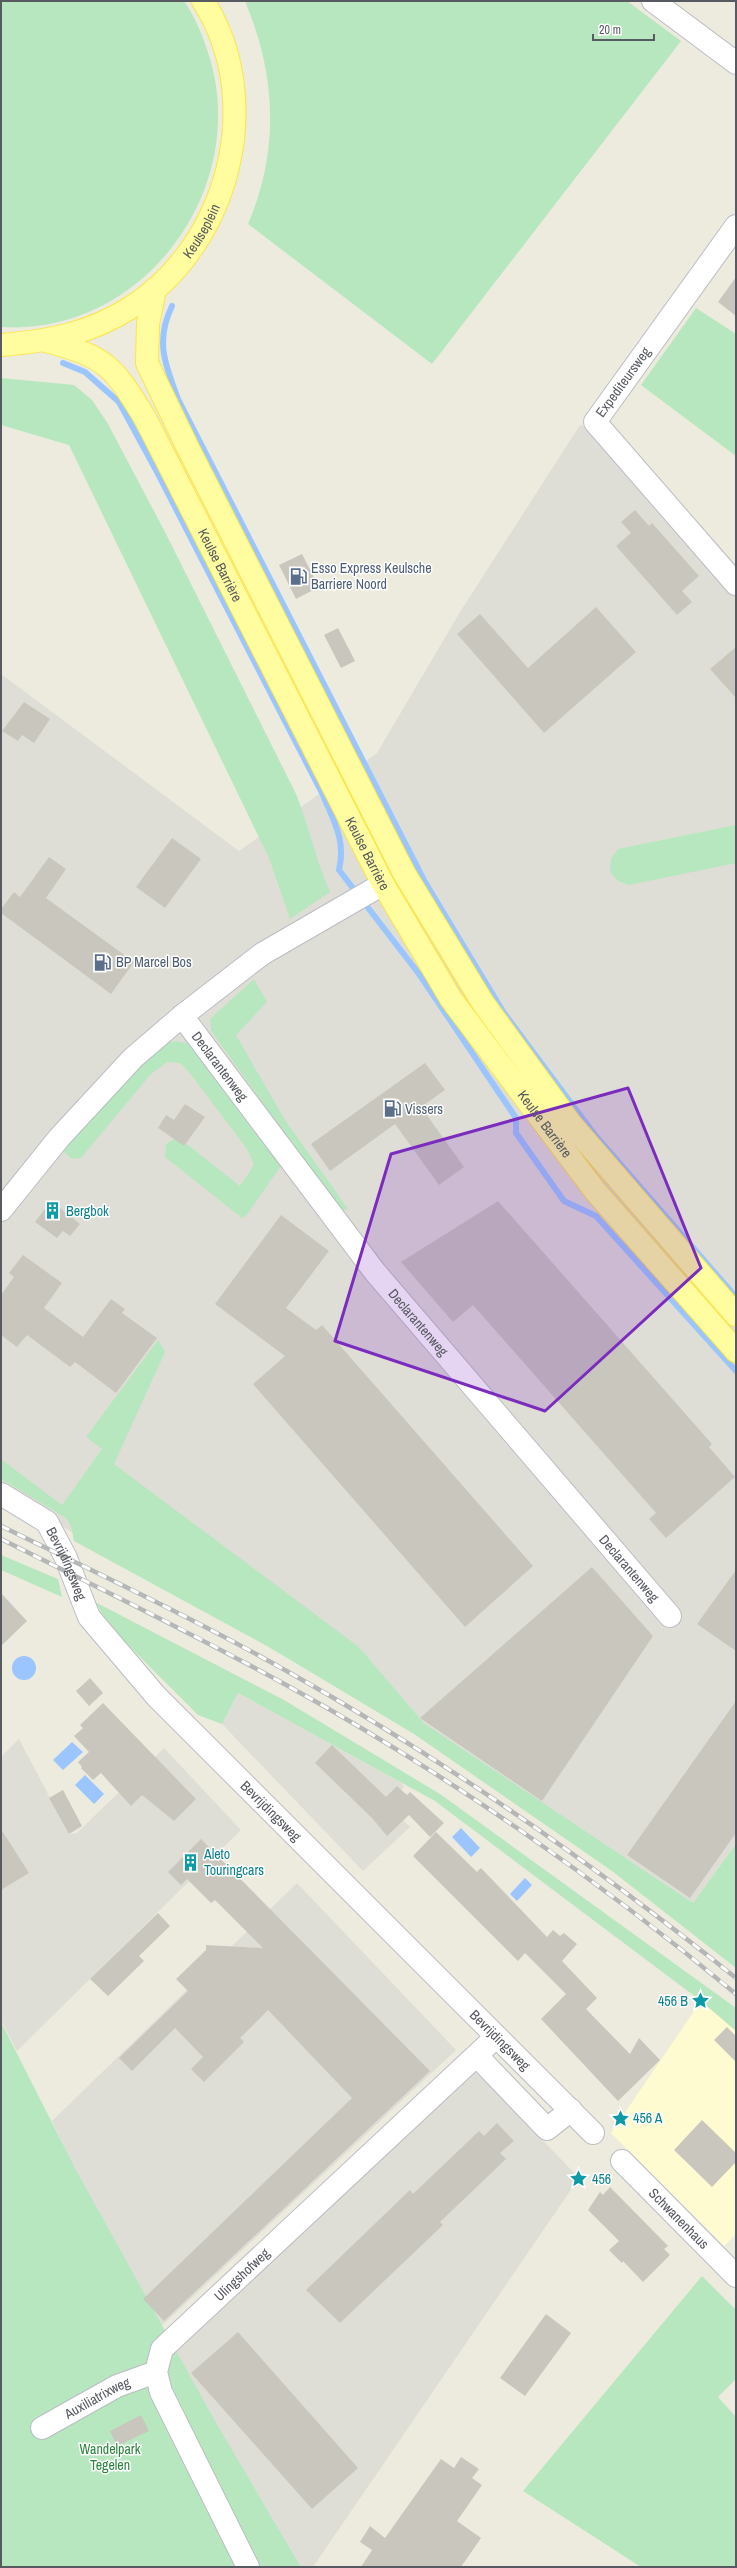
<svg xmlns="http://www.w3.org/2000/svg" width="737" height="2568" font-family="'Archivo Narrow',sans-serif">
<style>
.commercial{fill:#fffbd0}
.industrial{fill:#dfded6}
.green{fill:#b7e7be}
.water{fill:#9bc5ff}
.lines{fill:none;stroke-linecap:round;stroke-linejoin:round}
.stream{stroke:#9bc5ff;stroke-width:6}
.building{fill:#c9c7bd}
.minor-casing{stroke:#bbbdc4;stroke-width:24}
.major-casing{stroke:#fee545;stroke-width:24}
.minor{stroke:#fff;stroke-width:22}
.major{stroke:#fffda0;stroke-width:22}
.rail-casing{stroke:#b5b6b6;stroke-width:4.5}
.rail{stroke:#fff;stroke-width:3;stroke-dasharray:9;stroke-linecap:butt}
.marked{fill:#7b2cbf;fill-opacity:0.2;stroke:#7b2cbf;stroke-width:3;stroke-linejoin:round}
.labels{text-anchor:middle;stroke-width:3;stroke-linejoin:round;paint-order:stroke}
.street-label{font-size:14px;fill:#575a61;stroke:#fff}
.service-label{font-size:14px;fill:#4e5e75;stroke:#fff;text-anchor:start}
.culture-label{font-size:14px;fill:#0d838f;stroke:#fff;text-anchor:start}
.park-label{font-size:14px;fill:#2c843d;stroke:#fff}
</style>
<rect width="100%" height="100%" fill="#ecebde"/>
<path class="commercial" d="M701 2001 736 2031V2234L724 2246 611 2133Z"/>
<path class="industrial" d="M580 425 589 427 649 489 736 597V1844L693 1903 424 1723 359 1647 120 1563 1 1487V674L239 851 377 753 460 612Z
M238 1693 402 1783 404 1787 387 1804 410 1827 363 1871 222 1724Z
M19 1739 69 1834 77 1833 164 1748 241 1830 17 2051 1 2020V1757Z
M297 1883 456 2050 153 2334 52 2121Z
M476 2071 579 2178 313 2567H301L174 2353Z"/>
<path class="green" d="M1 1H184C196 18 204 39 210 59 249 191 142 336 1 327Z
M245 1H627L681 41 432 364 248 224C280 149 276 75 245 1Z
M696 308 736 334V456L641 385Z
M1 378 74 385 92 400 108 424 165 532 296 794C309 827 316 860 330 892L290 919 269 858 69 445 1 425Z
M736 825V863L629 885 618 881 610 872 611 859 618 849Z
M254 979 267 1002 236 1035 285 1120 348 1209 341 1211 211 1031 210 1019Z
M175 1041 187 1043 200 1056 283 1163 246 1216 242 1218 165 1157 166 1144 174 1139 182 1140 240 1186 254 1165 247 1149 189 1072 180 1063 167 1062 150 1075 81 1158 72 1159 65 1153 61 1142 157 1044Z
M158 1340 165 1352 114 1464 359 1647 424 1723 693 1903 736 1844V1968L612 1871 414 1734 267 1646 74 1541 71 1526 66 1518 1 1479V1459L62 1505 102 1449 86 1437Z
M1 1555 58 1579 62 1597 1 1570Z
M95 1602 284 1700 440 1794 736 2008V2031L701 2001 435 1801 238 1693 222 1724 198 1715 112 1629Z
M1 2022 76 2170 215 2421 301 2567H1Z
M702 2276 736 2310V2379L718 2397 736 2417V2567H641L523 2491Z"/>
<path class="water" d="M12 1668a12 12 0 1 1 24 0a12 12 0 1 1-24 0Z
M72 1742 83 1752 63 1770 53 1760Z
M85 1775 104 1794 94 1804 75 1785Z
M461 1828 480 1848 471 1857 452 1837Z
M525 1878 532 1885 517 1901 510 1894Z"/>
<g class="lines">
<path class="stream" d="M172 306C155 341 165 364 178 399L425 882 475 965 504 1013 595 1135 736 1297
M63 363 85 372 119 402 156 470 323 795C334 822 346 840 339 870L419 974 516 1118V1133L564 1201 596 1216 736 1371"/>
</g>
<path class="building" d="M736 277V316L718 302Z
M635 510 649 526 652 523 699 576 682 591 692 602 677 615 616 546 631 533 621 522Z
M302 554 319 587 296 599 279 565Z
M596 607 636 652 544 733 457 634 480 614 528 668Z
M338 628 355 661 341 668 324 635Z
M736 647V698L710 669Z
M24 702 50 719 34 743 22 735 18 741 2 731Z
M172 838 201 859 165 908 136 887Z
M49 857 66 869 46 898 134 962 111 994 1 913V909L14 892 20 897Z
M425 1063 445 1090 421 1107 464 1167 439 1185 395 1124 330 1171 311 1144Z
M185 1104 205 1117 184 1146 158 1128 166 1115 174 1120Z
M51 1201 80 1224 70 1236 63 1231 57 1238 35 1222Z
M498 1201 712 1444 709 1447 735 1477 666 1538 649 1519 656 1513 473 1305 453 1322 401 1262Z
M281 1215 329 1251 286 1308 316 1330 322 1325 533 1566 465 1627 253 1384 285 1356 215 1304Z
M23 1255 62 1283 44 1308 83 1337 111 1299 125 1309 122 1313 157 1338 116 1393 75 1362 70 1367 27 1335 17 1347 1 1335V1295L14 1277 9 1273Z
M592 1567 653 1636 542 1801 420 1718Z
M736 1570V1651L697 1624Z
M1 1593 27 1621 1 1646Z
M90 1678 103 1693 89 1706 76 1691Z
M736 1701V1833L690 1898 627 1855Z
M103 1703 196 1799 174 1821 142 1795 131 1806 101 1773 93 1780 81 1768 82 1767 78 1762 89 1752 74 1736 83 1728 80 1725Z
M332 1745 386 1797 397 1786 407 1795 410 1792 444 1823 430 1837 409 1815 387 1836 373 1819 315 1763Z
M63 1790 82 1826 69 1834 49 1798Z
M1 1829 29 1873 1 1890Z
M436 1832 477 1872 481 1868 547 1937 553 1930 560 1936 564 1933 577 1944 562 1961 597 1998 586 2009 630 2054 639 2038 660 2060 618 2101 541 2019 566 1994 525 1953 518 1961 413 1856Z
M201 1839 430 2071 164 2321 143 2299 352 2098 268 2010 240 2038 244 2042 204 2082 191 2069 203 2057 175 2028 132 2071 119 2058 188 1991 176 1979 206 1950V1945L263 1948 215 1900 211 1903 187 1879 181 1885 168 1872Z
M158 1913 170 1926 139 1956 144 1961 108 1996 90 1979Z
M727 2027 736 2036V2062L714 2040Z
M702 2120 736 2153V2162L712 2187 674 2150Z
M497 2123 514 2141 500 2153 506 2159 440 2222 443 2225 340 2323 306 2290 410 2190 413 2194 479 2131 484 2136Z
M610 2187 668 2246 664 2249 670 2255 643 2282 623 2261 622 2263 609 2250 619 2241 588 2210 600 2192 603 2195Z
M546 2314 571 2333 525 2396 500 2378Z
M238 2332 358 2468 312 2509 191 2373Z
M141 2415 149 2431 117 2446 110 2431Z
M461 2457 479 2469 472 2478 482 2485 457 2521 481 2538 461 2567H361L372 2550 360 2542 370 2526 385 2538 441 2459 454 2468Z"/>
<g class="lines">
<defs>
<g id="minor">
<path d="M653 1 736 63"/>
<path d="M736 226 595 422 736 584"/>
<path id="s1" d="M182 1016 375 1272 670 1616"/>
<path d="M1 1210 59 1138 133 1058 182 1016 262 954 383 884"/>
<path id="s2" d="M1 1494 47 1522 66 1558 89 1617 156 1696 593 2133"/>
<path d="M477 2056 547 2129 571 2110"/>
<path id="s3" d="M622 2161 736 2276"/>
<path id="s4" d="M42 2428 117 2386 156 2372"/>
<path id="s5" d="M248 2567 161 2392 156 2372 162 2349 496 2037"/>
</g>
<g id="major">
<path d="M155 289 148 324 147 363 188 448 404 873 483 1003 571 1124 736 1315"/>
<path id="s6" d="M46 341C107 357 113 366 145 418L383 884 451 999 596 1192 736 1351"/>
<path id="s7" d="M1 345C49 341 89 334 130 308 229 246 267 100 203 1"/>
</g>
</defs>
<use href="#minor" class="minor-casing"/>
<use href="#major" class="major-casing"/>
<use href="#minor" class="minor"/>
<use href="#major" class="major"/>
<defs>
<path id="rail" d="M1 1526C99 1574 197 1620 292 1674 448 1762 596 1866 736 1978
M1 1539C97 1587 194 1634 288 1686 444 1772 599 1880 736 1994"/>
</defs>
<use href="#rail" class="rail-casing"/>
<use href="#rail" class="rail"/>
</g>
<path class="marked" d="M628 1088 701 1268 545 1411 335 1341 391 1154Z"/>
<defs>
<symbol id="fuel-bare" viewBox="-9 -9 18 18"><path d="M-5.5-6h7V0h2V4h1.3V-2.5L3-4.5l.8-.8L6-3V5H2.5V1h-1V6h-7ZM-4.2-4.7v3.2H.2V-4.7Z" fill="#5c6f8a" stroke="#fff" stroke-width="2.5" paint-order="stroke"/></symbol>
<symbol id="building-bare" viewBox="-9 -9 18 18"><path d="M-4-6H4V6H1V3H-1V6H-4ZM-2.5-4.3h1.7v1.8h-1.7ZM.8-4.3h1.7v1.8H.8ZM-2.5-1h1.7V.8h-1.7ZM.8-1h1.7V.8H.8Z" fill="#0f9aa8" stroke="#fff" stroke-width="2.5" paint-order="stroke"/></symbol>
<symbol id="sight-bare" viewBox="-9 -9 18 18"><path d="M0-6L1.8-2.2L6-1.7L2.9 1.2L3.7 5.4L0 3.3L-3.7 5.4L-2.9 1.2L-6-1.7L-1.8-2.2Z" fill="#0f9aa8" stroke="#fff" stroke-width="2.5" paint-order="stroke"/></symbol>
</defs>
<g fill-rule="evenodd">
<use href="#fuel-bare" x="286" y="564" width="25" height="25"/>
<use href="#fuel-bare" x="90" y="950" width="25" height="25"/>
<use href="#fuel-bare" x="380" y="1096" width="25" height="25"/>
<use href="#building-bare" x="40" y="1198" width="25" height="25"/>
<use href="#building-bare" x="178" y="1850" width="25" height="25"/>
<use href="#sight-bare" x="688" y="1988" width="25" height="25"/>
<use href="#sight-bare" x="608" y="2106" width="25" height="25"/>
<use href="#sight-bare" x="566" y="2166" width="25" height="25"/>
</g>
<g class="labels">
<g class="street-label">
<text dy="5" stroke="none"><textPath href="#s7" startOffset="242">Keulseplein</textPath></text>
<text transform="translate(623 382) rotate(-54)" y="5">Expediteursweg</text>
<text dy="5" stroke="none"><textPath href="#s6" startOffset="296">Keulse Barrière</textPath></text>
<text dy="5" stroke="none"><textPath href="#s6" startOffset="620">Keulse Barrière</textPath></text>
<text dy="5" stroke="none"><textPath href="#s1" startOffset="63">Declarantenweg</textPath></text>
<text dy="5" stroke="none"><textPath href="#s6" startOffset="944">Keulse Barrière</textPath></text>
<text dy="5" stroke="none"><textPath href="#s1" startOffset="387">Declarantenweg</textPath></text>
<text dy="5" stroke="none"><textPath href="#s2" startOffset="100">Bevrijdingsweg</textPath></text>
<text dy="5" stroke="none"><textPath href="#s1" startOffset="711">Declarantenweg</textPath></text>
<text dy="5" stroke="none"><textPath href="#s2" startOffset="424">Bevrijdingsweg</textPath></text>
<text dy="5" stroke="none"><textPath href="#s2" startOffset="748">Bevrijdingsweg</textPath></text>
<text dy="5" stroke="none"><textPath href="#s3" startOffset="81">Schwanenhaus</textPath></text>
<text dy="5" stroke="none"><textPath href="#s5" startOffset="349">Ulingshofweg</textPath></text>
<text dy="5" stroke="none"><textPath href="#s4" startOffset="63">Auxiliatrixweg</textPath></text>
</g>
<g class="service-label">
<text x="311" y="573">Esso Express Keulsche<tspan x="311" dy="16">Barriere Noord</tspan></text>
<text x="116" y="967">BP Marcel Bos</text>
<text x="405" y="1114">Vissers</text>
</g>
<g class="culture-label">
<text x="66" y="1216">Bergbok</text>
<text x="204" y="1859">Aleto<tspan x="204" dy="16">Touringcars</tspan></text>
<text x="688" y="2006" text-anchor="end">456 B</text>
<text x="633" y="2123">456 A</text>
<text x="592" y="2184">456</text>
</g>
<g class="park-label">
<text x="110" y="2454">Wandelpark<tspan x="110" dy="16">Tegelen</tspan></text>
</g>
</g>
<rect width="737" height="2568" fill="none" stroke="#575a61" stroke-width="4"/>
<path d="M593 34v6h61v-6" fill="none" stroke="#575a61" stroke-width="2"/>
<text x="599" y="34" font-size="12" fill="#575a61" stroke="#ffffff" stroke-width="3" paint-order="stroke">20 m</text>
</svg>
